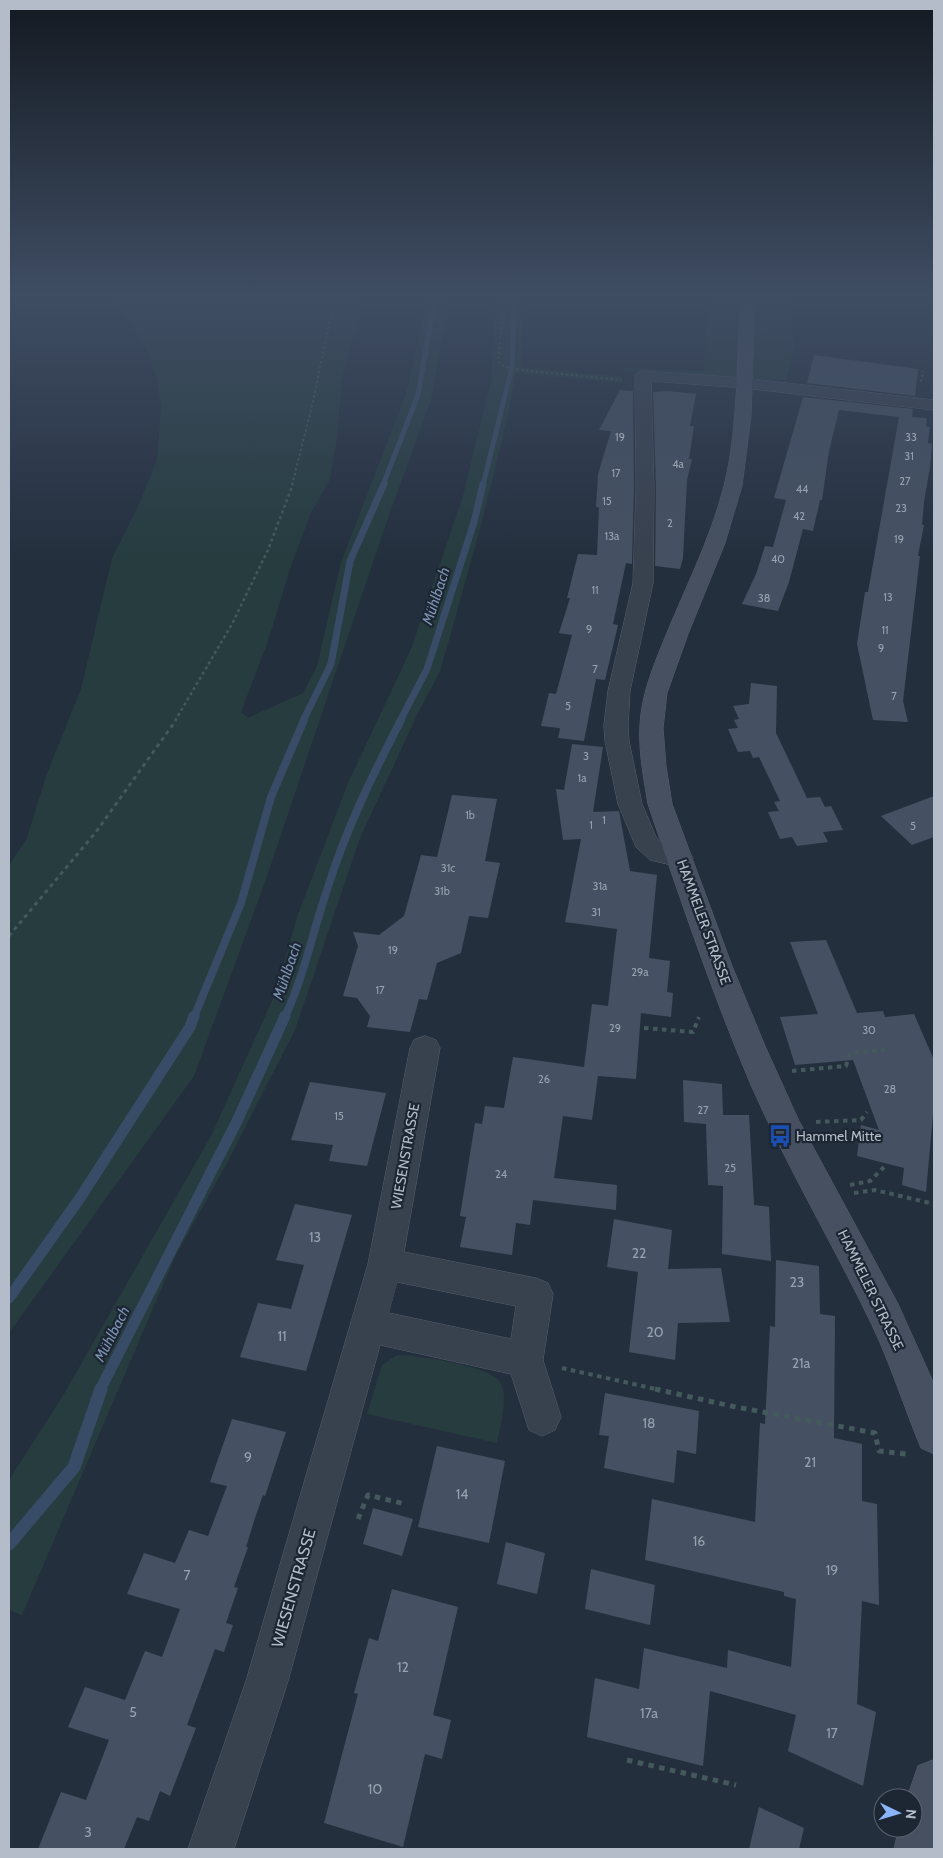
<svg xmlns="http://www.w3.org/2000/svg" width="943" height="1858" font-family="Cabin,sans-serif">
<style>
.green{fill:#263c3f}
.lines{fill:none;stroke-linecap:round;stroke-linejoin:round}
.stream-far4{stroke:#394c67;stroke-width:5}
.stream-far3{stroke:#394c67;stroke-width:7}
.stream-far2{stroke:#394c67;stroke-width:8}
.stream-far1{stroke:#394c67;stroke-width:11}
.stream{stroke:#394c67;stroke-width:13}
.building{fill:#455162}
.street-casing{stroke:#565f6c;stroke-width:1}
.secondary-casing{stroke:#565f6c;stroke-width:1}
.path-far4{stroke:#44595c;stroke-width:2;stroke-dasharray:2.5 2.5;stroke-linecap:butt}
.path-far3{stroke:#44595c;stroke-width:2.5;stroke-dasharray:3 3;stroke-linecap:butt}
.path-far2{stroke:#44595c;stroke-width:3;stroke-dasharray:4 4;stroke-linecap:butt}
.path-far1{stroke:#44595c;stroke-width:4;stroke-dasharray:4.5 4.5;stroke-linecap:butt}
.path{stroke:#44595c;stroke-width:5;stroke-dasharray:5.5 5.5;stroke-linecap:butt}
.street{fill:#38414e;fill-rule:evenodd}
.secondary{fill:#465061;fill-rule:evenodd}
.labels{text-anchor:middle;stroke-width:4.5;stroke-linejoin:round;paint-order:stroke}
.number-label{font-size:11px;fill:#98a1af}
.street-label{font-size:14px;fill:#b4bcc9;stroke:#1d2633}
.poi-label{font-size:14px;fill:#b4bcc9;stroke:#1d2633;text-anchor:start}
.near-number-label{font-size:14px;fill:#98a1af}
.water-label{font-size:15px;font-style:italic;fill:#7c92b1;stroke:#1d2633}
.near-street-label{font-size:16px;fill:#b4bcc9;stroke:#1d2633}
</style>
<rect width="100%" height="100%" fill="#242f3e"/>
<path class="green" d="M109 297H360L357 325 342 378 337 438 330 479 310 515 290 569 268 641 241 712 248 718 303 693 317 666 341 562 406 394 427 297H450L431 400 389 515 265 882 194 1076 9 1333V865L27 838 46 776 81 689 112 558 137 509 157 460 161 409 158 382 147 350 131 324Z
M495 297H523L521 367 622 377V383L515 373 508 416 480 529 440 672 418 713 360 838 295 1030 228 1161 175 1257 22 1615 9 1610V1480L64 1394 211 1136 276 992 297 917 348 783 411 649 463 496 491 381Z
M714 297H788L795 345 786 380 623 371 624 368 704 371 705 332Z
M397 1355C416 1355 490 1366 500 1382 509 1395 500 1428 497 1443L367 1414 382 1365Z"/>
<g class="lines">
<path class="stream-far4" d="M512 366 514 297
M383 485 418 395 435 297
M483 485 511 371"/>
<path class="stream-far3" d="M303 721 331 664 350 561 384 484
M400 721 427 669 474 522 483 484"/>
<path class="stream-far2" d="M194 1017 241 903 271 797 304 720
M285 1017C304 976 313 931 328 887 346 829 373 774 401 720"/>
<path class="stream-far1" d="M9 1298 80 1198 190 1027 194 1016
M100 1390 238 1119 285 1016"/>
<path class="stream" d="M9 1544 74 1467 101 1389"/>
</g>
<path class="building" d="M814 355 918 369 915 396 807 383Z
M620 390 633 391 634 488 632 564 626 563 613 624 618 625 605 680 596 679 584 741 558 738 560 729 559 728 541 726 549 693 556 694 572 635 559 633 570 598H567L578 554 597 555 599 507H596L598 474 611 431 599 430Z
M667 391 696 394 690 426H694L689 459H692L687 480 683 558 680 569 655 566 656 488 653 392Z
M803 397 913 409 912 417 927 418 926 426 930 427 928 443 932 444 930 467 924 502 922 525H924L918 556H920L903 701 908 722 873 720 857 644 865 592H868L899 417 839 410 829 451 822 500H820L813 531 803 529 789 582 778 611 742 604 756 574 765 546 773 547 786 500 774 498Z
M751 683 777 686 776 733 807 798 820 797 825 807 831 806 843 830 823 832 828 842 797 846 792 837 780 839 768 812 779 811 774 802 780 801 759 757 753 758 750 751 738 752 728 729 738 728 734 720 739 719 733 706 749 704Z
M572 744 603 747 593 812 619 811 630 871 657 875 649 958 670 961 667 992 673 993 671 1017 641 1013 636 1079 598 1076 592 1120 563 1116 554 1178 617 1185 616 1210 533 1200 530 1225 516 1223 512 1255 460 1247 466 1217 460 1216 475 1123 482 1124 485 1106 504 1108 513 1057 584 1067 592 1004 608 1006 617 929 565 922 581 839 563 840 556 789 564 790Z
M452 795 497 799 485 861 500 863 488 918 469 916 461 953 437 963 427 1000 419 999 410 1032 367 1027 370 1016 357 998 343 996 358 946 353 932 379 935 404 916 421 855 437 857Z
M934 796V837L912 845 881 816Z
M826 940 857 1013 883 1011 885 1017 914 1014 934 1060V1103L926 1192 902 1185 904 1168 857 1156 861 1125 879 1130 853 1060 795 1065 780 1017 818 1014 790 942Z
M683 1080 722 1084 723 1115H749L754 1205 769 1207 771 1261 722 1254 723 1186 708 1185 706 1124 684 1122Z
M310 1082 386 1093 367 1166 329 1161 333 1145 291 1140Z
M295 1204 352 1215 306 1371 240 1357 258 1303 291 1309 304 1265 276 1260Z
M614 1219 672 1230 668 1269 721 1268 730 1322 678 1323 675 1360 629 1352 638 1272 607 1267Z
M776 1260 819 1266 820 1314 835 1316 834 1438 862 1444V1501L877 1504 879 1605 862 1601 857 1704 876 1712 863 1786 788 1751 796 1715 710 1691 703 1766 587 1737 595 1678 639 1689 644 1648 727 1668 728 1650 791 1667 796 1599 784 1596V1592L645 1560 652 1499 755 1522 760 1423 765 1424 770 1326 775 1327Z
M605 1393 699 1411 696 1454 677 1450 674 1483 604 1468 609 1436 599 1435Z
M232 1419 286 1432 265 1496 263 1495 255 1518 246 1547H248L234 1587 238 1588 226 1623 233 1625 224 1652 215 1649 187 1725 196 1728 170 1796 160 1791 149 1821 137 1817 124 1849H38L61 1792 86 1800 109 1740 68 1727 85 1687 125 1700 145 1651 162 1657 180 1609 127 1594 144 1553 175 1563 189 1530 208 1536 227 1486 210 1482Z
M437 1446 505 1461 489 1543 418 1527Z
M373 1508 413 1519 402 1556 363 1544Z
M506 1542 545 1553 537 1594 497 1584Z
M591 1569 655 1585 650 1625 585 1609Z
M392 1589 458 1607 433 1715 451 1720 442 1759 425 1754 403 1847 324 1823 358 1694 354 1693 369 1638 378 1641Z
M759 1807 804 1828 799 1849H749Z"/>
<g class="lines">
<defs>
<path id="street" d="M643 371 744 378 934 400V410L744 388 651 381 654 488 653 583 630 691 628 725 629 741 642 804 656 837 667 847 689 852 693 858 689 864 680 867 650 860 636 847 618 804 605 741 604 725 608 691 633 583 636 488 635 376 637 373Z
M425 1036 436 1040 440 1048 404 1252 536 1278 548 1283 553 1294 543 1360 561 1417 555 1430 542 1436 529 1430 511 1374 380 1345 288 1681 234 1849H188L246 1681 368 1264 410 1048 414 1040ZM397 1282 516 1306 511 1339 389 1313Z"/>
<path id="secondary" d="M741 297H755L751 416 742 486 725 543 688 634 667 693 663 728 666 766 672 804 732 966 765 1046 798 1119 898 1304 934 1384V1454L921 1448C904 1407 891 1365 872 1325 833 1244 787 1167 751 1085 712 993 680 898 648 804 643 774 637 744 641 714 644 690 653 667 662 645 683 592 710 541 724 486 739 425 736 360 741 297Z
M934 1760V1849H894L899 1828H913V1798H907L918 1766Z"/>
</defs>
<use href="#street" class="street-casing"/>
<use href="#secondary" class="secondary-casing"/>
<path class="path-far4" d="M505 297 498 360 500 364 510 369 621 380
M921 382 923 371
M292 485 312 406 335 297"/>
<path class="path-far3" d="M175 721 232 624 268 550 293 484"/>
<path class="path-far2" d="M9 936 96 832 176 720"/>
<path class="path-far1" d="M644 1028 693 1032 699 1017
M792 1071 846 1066 850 1053 885 1050
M816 1122 861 1120 867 1112
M850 1185 870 1181 884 1167
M854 1193 875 1190 934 1204
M562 1368 660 1390"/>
<path class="path" d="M655 1389 731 1406 875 1433 879 1451 906 1454
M358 1519 368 1495 405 1504
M627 1760 736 1785"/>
<use href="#street" class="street"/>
<use href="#secondary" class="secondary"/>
</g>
<linearGradient id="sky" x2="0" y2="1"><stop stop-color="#141a22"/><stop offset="0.53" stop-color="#3f4d63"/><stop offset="1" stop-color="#3f4d63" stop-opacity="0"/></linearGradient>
<rect width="943" height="557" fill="url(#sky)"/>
<defs>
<symbol id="bus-bare" viewBox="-9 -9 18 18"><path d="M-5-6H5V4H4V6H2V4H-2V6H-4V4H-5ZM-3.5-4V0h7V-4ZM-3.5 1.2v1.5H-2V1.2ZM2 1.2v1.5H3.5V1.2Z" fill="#1a4fb4" stroke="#1d2633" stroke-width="2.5" paint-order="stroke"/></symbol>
</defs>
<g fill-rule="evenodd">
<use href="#bus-bare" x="764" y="1120" width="32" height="32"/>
</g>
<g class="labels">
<g class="number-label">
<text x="620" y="441">19</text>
<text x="911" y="441">33</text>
<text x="909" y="460">31</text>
<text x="678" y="468">4a</text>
<text x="616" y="477">17</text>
<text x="905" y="485">27</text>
<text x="802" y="493">44</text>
<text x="607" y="505">15</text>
<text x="901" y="512">23</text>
<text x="799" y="520">42</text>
<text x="670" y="527">2</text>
<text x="612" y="540">13a</text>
<text x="899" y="543">19</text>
<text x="778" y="563">40</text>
<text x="595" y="594">11</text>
<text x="888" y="601">13</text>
<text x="764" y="602">38</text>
<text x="589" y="633">9</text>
<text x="885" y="634">11</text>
<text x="881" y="652">9</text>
<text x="595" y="673">7</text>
<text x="894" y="700">7</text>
<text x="568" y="710">5</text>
<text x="586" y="760">3</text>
<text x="582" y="782">1a</text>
<text x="470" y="819">1b</text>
<text x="604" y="824">1</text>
<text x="591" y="829">1</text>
<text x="913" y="830">5</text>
<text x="448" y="872">31c</text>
<text x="600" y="890">31a</text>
<text x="442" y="895">31b</text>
<text x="596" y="916">31</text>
<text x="393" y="954">19</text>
<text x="640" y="976">29a</text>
<text x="380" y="994">17</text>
<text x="615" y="1032">29</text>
<text x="869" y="1034">30</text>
<text x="544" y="1083">26</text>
<text x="890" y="1093">28</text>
<text x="703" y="1114">27</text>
<text x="339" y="1120">15</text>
<text x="730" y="1172">25</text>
<text x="501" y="1178">24</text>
</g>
<g class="street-label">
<text transform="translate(704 922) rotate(70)" y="5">HAMMELER STRASSE</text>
<text transform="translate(405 1156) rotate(-80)" y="5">WIESENSTRASSE</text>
<text transform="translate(871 1290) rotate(64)" y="5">HAMMELER STRASSE</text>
</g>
<g class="poi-label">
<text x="796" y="1141">Hammel Mitte</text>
</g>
<g class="near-number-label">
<text x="315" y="1242">13</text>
<text x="639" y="1258">22</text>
<text x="797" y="1287">23</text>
<text x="655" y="1337">20</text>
<text x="282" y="1341">11</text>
<text x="801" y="1368">21a</text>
<text x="649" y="1428">18</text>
<text x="248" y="1462">9</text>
<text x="810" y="1467">21</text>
<text x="462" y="1499">14</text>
<text x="699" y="1546">16</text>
<text x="832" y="1575">19</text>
<text x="187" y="1580">7</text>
<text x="403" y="1672">12</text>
<text x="133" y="1717">5</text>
<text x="649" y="1718">17a</text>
<text x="832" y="1738">17</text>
<text x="375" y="1794">10</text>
<text x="88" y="1837">3</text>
</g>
<g class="water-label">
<text transform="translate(436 596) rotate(-72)" y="5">Mühlbach</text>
<text transform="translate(287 971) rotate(-71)" y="5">Mühlbach</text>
<text transform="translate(112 1334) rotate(-63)" y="5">Mühlbach</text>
</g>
<g class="near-street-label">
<text transform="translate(293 1588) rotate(-74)" y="6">WIESENSTRASSE</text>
</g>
</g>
<rect width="943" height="1858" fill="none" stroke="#b4bcc9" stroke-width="20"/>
<g transform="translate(898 1813) rotate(95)"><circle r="24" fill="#1d2633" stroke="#59626f"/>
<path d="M0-4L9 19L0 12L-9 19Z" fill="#8ab4f8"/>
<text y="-8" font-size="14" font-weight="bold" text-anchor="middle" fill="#b4bcc9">N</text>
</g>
</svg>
